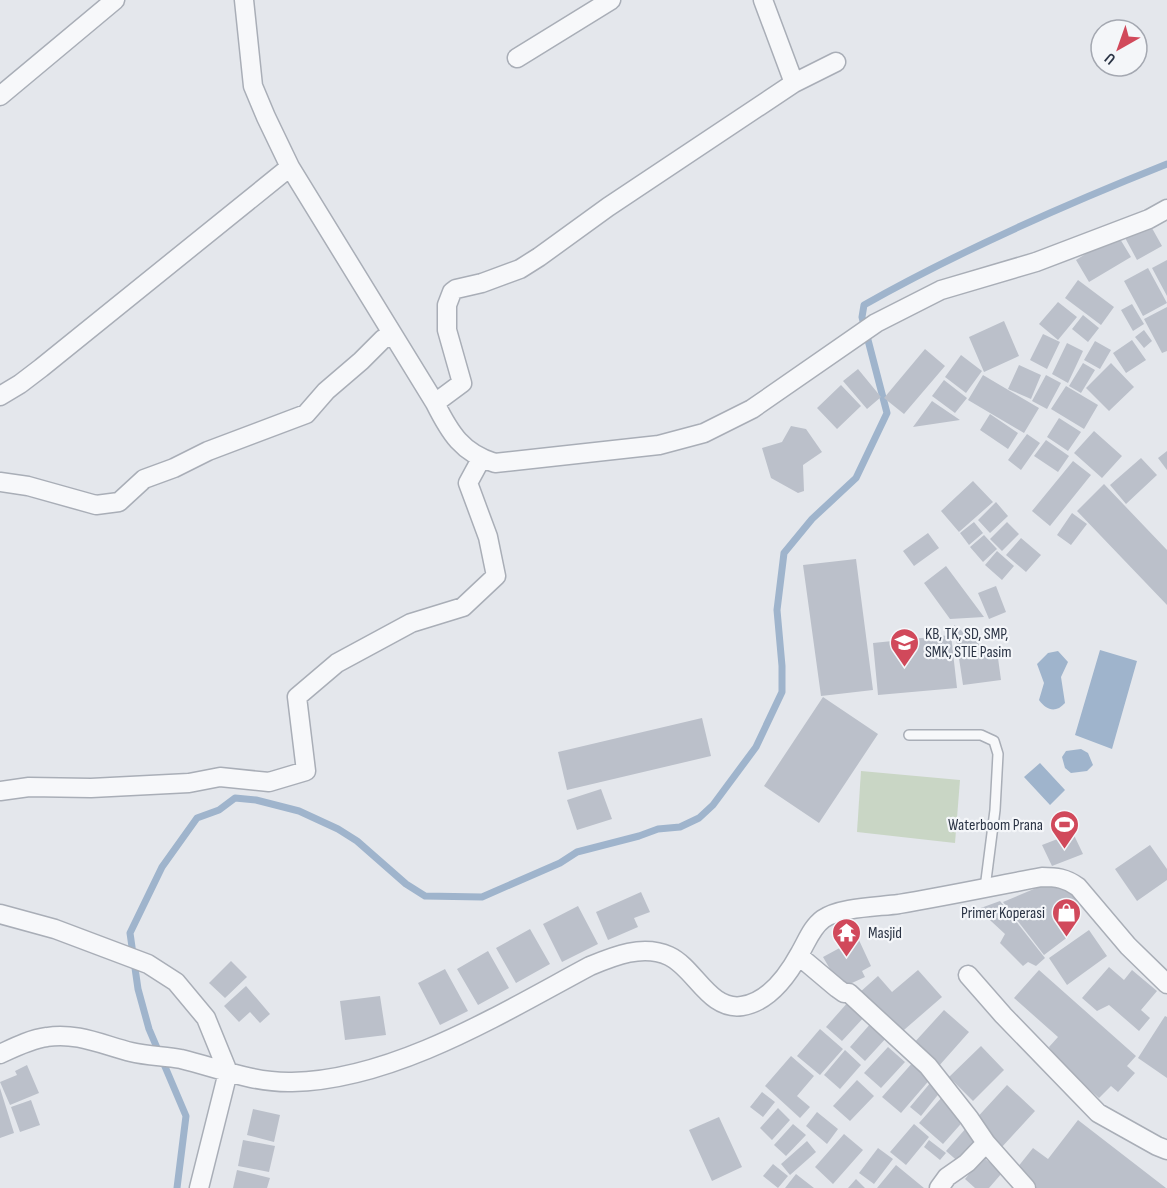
<svg xmlns="http://www.w3.org/2000/svg" width="1167" height="1188" font-family="'Sofia Sans Condensed',sans-serif">
<style>
.green{fill:#c9d6c5}
.water{fill:#9fb4cc}
.lines{fill:none;stroke-linecap:round;stroke-linejoin:round}
.stream{stroke:#9fb4cc;stroke-width:7}
.building{fill:#bbc0ca}
.service-casing{stroke:#a9aeb7;stroke-width:12}
.minor-casing{stroke:#a9aeb7;stroke-width:21}
.service{stroke:#f7f8fa;stroke-width:9}
.minor{stroke:#f7f8fa;stroke-width:18}
.labels{text-anchor:middle;stroke-width:4.5;stroke-linejoin:round;paint-order:stroke}
.poi-label{font-size:16px;fill:#2b3445;stroke:#f4f6f9;text-anchor:start}
</style>
<rect width="100%" height="100%" fill="#e4e7ec"/>
<path class="green" d="M861 771 960 780 955 843 857 832Z"/>
<path class="water" d="M1100 650 1137 661 1112 749 1075 735Z
M1058 651 1068 662 1061 677 1065 703C1056 713 1047 711 1039 700L1044 683 1037 664 1048 653Z
M1081 749 1088 753 1093 765 1087 771 1071 773 1065 768 1062 757 1066 751Z
M1040 763 1065 790 1050 805 1024 777Z"/>
<g class="lines">
<path class="stream" d="M177 1188 186 1116 149 1029 138 989 130 933 162 867 197 818 219 810 235 798 256 800 299 811 338 829 357 841 406 884 425 896 482 897 560 863 577 852 639 836 658 829 680 827 699 818 713 805 756 747 782 692V666L777 610 784 553 812 519 856 478 887 413 862 317 864 305C961 250 1064 205 1167 164"/>
</g>
<path class="building" d="M1148 221 1162 246 1137 260 1123 234Z
M1117 234 1131 257 1089 282 1076 260Z
M1167 260V296L1152 268Z
M1148 268 1167 303 1143 316 1124 281Z
M1078 280 1114 307 1101 325 1065 298Z
M1058 302 1077 317 1058 340 1039 324Z
M1132 304 1144 324 1133 331 1121 310Z
M1167 307V351L1162 353 1144 319Z
M1083 315 1099 328 1088 342 1072 329Z
M1004 321 1019 356 984 372 969 337Z
M1144 330 1152 341 1144 348 1135 337Z
M1043 334 1060 342 1047 369 1030 360Z
M1132 340 1146 360 1126 373 1113 353Z
M1095 341 1111 350 1100 369 1084 360Z
M1067 343 1083 351 1068 383 1052 374Z
M925 349 945 366 904 414 884 398Z
M961 355 982 371 966 393 945 377Z
M1083 363 1095 370 1081 393 1069 386Z
M1111 363 1134 387 1109 411 1086 388Z
M1019 365 1041 375 1031 399 1008 389Z
M858 369 881 397 867 409 843 381Z
M983 375 1039 408 1024 433 968 400Z
M1046 375 1061 383 1047 409 1032 401Z
M944 380 967 398 955 413 932 396Z
M841 385 861 406 837 429 817 408Z
M1066 386 1098 405 1084 429 1051 409Z
M932 401 960 420 913 427Z
M990 414 1018 433 1008 449 980 430Z
M1059 418 1081 432 1068 451 1047 437Z
M791 426 806 429 822 452 803 465 804 491 798 493 771 478 762 448 782 442Z
M1094 431 1122 456 1102 478 1074 453Z
M1027 434 1040 443 1021 470 1008 460Z
M1046 440 1069 456 1058 472 1034 456Z
M1167 451V470L1158 458Z
M1141 458 1157 475 1126 504 1110 485Z
M1073 461 1091 475 1050 526 1032 511Z
M973 481 993 502 959 532 941 511Z
M1104 484 1167 550V605L1077 511Z
M996 502 1008 516 990 533 978 520Z
M1072 513 1087 524 1071 545 1057 535Z
M974 522 983 533 969 545 960 533Z
M1007 522 1019 534 1002 551 990 539Z
M928 533 939 548 914 566 903 551Z
M984 535 997 549 983 562 970 547Z
M1021 538 1041 555 1026 572 1006 555Z
M997 551 1014 566 1002 580 985 565Z
M856 559 873 690 821 696 803 565Z
M946 566 984 617 950 619 924 583Z
M996 586 1006 612 989 619 978 593Z
M954 625 998 658 1001 680 963 685Z
M951 635 957 688 878 695 873 643Z
M823 697 878 734 819 823 764 786Z
M702 718 711 756 567 790 558 752Z
M601 789 612 819 577 830 567 800Z
M1073 833 1083 854 1052 866 1042 845Z
M1150 845 1167 869V880L1137 901 1115 869Z
M1053 881 1079 899 1072 909 1076 913 1064 930 1069 936 1044 955 1003 902Z
M641 892 650 912 634 918 638 927 608 940 596 912Z
M1000 901 1045 958 1036 966 1028 962 1023 966 1000 943 1005 934 978 909Z
M578 906 598 944 562 962 543 924Z
M530 929 550 964 516 983 496 948Z
M1089 930 1107 956 1067 985 1049 958Z
M858 938 871 966 862 971 865 977 841 988 823 957Z
M488 951 509 988 478 1005 457 969Z
M231 961 247 977 225 998 209 983Z
M1109 967 1124 980 1132 970 1157 991 1141 1010 1150 1018 1139 1031 1109 1005 1097 1011 1082 998Z
M445 969 468 1011 440 1025 418 983Z
M918 970 942 997 897 1036 859 993 878 976 892 992Z
M1039 970 1136 1056 1127 1066 1135 1073 1118 1092 1111 1086 1099 1098 1058 1062 1049 1047 1058 1037 1014 998Z
M246 986 270 1014 260 1023 250 1012 239 1022 224 1006Z
M380 996 386 1035 345 1040 340 1001Z
M849 1001 866 1015 842 1041 826 1027Z
M944 1010 969 1032 938 1067 913 1044Z
M1165 1016 1167 1017V1078L1138 1058Z
M872 1022 888 1036 865 1061 850 1047Z
M820 1029 843 1049 820 1075 797 1056Z
M981 1046 1004 1070 973 1101 949 1077Z
M888 1047 905 1062 881 1088 864 1073Z
M845 1050 861 1065 840 1089 824 1075Z
M791 1056 814 1076 797 1096 810 1107 800 1118 765 1086Z
M914 1061 932 1077 901 1113 882 1097Z
M27 1065 39 1093 10 1105 0 1082 17 1075 15 1071Z
M857 1080 874 1096 850 1121 833 1106Z
M931 1082 941 1091 921 1116 910 1107Z
M1007 1085 1035 1111 1001 1148 973 1122Z
M0 1088 14 1133 0 1138Z
M762 1092 775 1102 763 1117 750 1107Z
M943 1096 967 1117 943 1144 919 1123Z
M31 1100 40 1125 20 1132 11 1107Z
M778 1108 790 1120 772 1140 760 1128Z
M253 1109 280 1115 274 1142 247 1135Z
M817 1112 838 1129 827 1144 806 1126Z
M719 1117 742 1167 712 1181 689 1130Z
M1078 1120 1166 1188H1032L1013 1173 1033 1148 1048 1159Z
M793 1124 806 1135 786 1156 774 1145Z
M914 1124 929 1137 906 1165 890 1152Z
M967 1127 982 1140 961 1164 946 1151Z
M844 1134 863 1150 833 1184 815 1167Z
M243 1140 275 1146 269 1172 238 1166Z
M929 1140 946 1153 940 1160 924 1147Z
M807 1141 816 1152 790 1175 781 1164Z
M878 1148 893 1159 874 1184 859 1173Z
M983 1157 1002 1173 989 1188H975L965 1179Z
M773 1164 788 1176 778 1188 763 1176Z
M896 1165 924 1188H877Z
M237 1170 270 1178 267 1188H233Z
M796 1174 814 1188H785Z
M856 1179 865 1188H848Z"/>
<g class="lines">
<defs>
<path id="service" d="M909 735H981L994 741 998 754 995 810 985 888"/>
<path id="minor" d="M244 0 253 86 266 117 290 167 435 403C450 433 462 453 495 463L659 445 704 433 752 409 876 323 941 290 1036 262 1149 219 1167 209
M763 0 794 83
M517 58 611 0
M0 96 115 0
M0 396 20 384 41 368 290 167
M435 403 462 383 447 330V305L452 292 456 289 482 283 520 269 539 257 608 207 794 83 836 62
M0 482 28 486 96 505 119 502 144 479 174 468 208 451 306 414 326 391 361 361 383 339 393 335
M0 791 29 787 91 788 189 783 220 777 269 782 306 771 297 697 337 663 411 623 463 607 496 576 488 537 468 483 481 459
M0 914 55 929 148 964 176 982 206 1018 228 1072 199 1188
M799 956 837 988 844 993H849L928 1066 969 1118 986 1143 1026 1188
M968 975 1003 1015 1098 1113 1157 1146 1167 1150
M0 1054C15 1047 31 1039 47 1037 76 1032 103 1045 131 1052 147 1056 164 1056 181 1059 218 1068 253 1083 292 1082 394 1080 502 1013 590 966 614 956 643 944 669 956 695 968 709 1011 742 1006 769 1002 788 975 800 953 807 941 812 927 823 919 840 907 878 907 899 904 947 896 994 886 1042 877 1056 877 1066 878 1078 887L1128 946 1167 984
M939 1188 947 1177 967 1163 986 1143"/>
</defs>
<use href="#service" class="service-casing"/>
<use href="#minor" class="minor-casing"/>
<use href="#service" class="service"/>
<use href="#minor" class="minor"/>
</g>
<defs>
<symbol id="school-pin" viewBox="-11 -11 22 30"><path d="M0 17L-7.5 6A9.5 9.5 0 1 1 7.5 6Z" fill="#d1495b" stroke="#f4f6f9"/><path d="M0-5L7-2L0 1L-7-2ZM-4 1L0 2.5L4 1V4Q0 6-4 4Z" fill="#fff"/></symbol>
<symbol id="stadium-pin" viewBox="-11 -11 22 30"><path d="M0 17L-7.5 6A9.5 9.5 0 1 1 7.5 6Z" fill="#d1495b" stroke="#f4f6f9"/><path d="M0-5a6.5 5 0 1 0 0 10a6.5 5 0 1 0 0-10ZM-3.5-1.8h7v3.6h-7Z" fill="#fff"/></symbol>
<symbol id="shop-pin" viewBox="-11 -11 22 30"><path d="M0 17L-7.5 6A9.5 9.5 0 1 1 7.5 6Z" fill="#d1495b" stroke="#f4f6f9"/><path d="M-5-2.5h2.3a2.7 3.5 0 0 1 5.4 0H5L5.5 6h-11ZM-1.5-2.5h3a1.5 2.3 0 0 0-3 0Z" fill="#fff"/></symbol>
<symbol id="temple-pin" viewBox="-11 -11 22 30"><path d="M0 17L-7.5 6A9.5 9.5 0 1 1 7.5 6Z" fill="#d1495b" stroke="#f4f6f9"/><path d="M0-6L5-2H3V0L6.5 2.5H4V6H1.5V3h-3V6H-4V2.5H-6.5L-3 0V-2H-5Z" fill="#fff"/></symbol>
</defs>
<g fill-rule="evenodd">
<use href="#school-pin" x="888" y="626" width="33" height="45"/>
<use href="#stadium-pin" x="1048" y="808" width="33" height="45"/>
<use href="#shop-pin" x="1050" y="896" width="33" height="45"/>
<use href="#temple-pin" x="830" y="916" width="33" height="45"/>
</g>
<g class="labels">
<g class="poi-label">
<text x="925" y="639">KB, TK, SD, SMP,<tspan x="925" dy="18">SMK, STIE Pasim</tspan></text>
<text x="1043" y="830" text-anchor="end">Waterboom Prana</text>
<text x="1045" y="918" text-anchor="end">Primer Koperasi</text>
<text x="868" y="938">Masjid</text>
</g>
</g>
<g transform="translate(1119 48) rotate(220)"><circle r="28" fill="#f4f6f9" stroke="#a4a8b1" stroke-width="1.5"/>
<path d="M0-4.5L10 22L0 15L-10 22Z" fill="#d1495b"/>
<text y="-9" font-size="16" font-weight="bold" text-anchor="middle" fill="#2b3445">U</text>
</g>
</svg>
